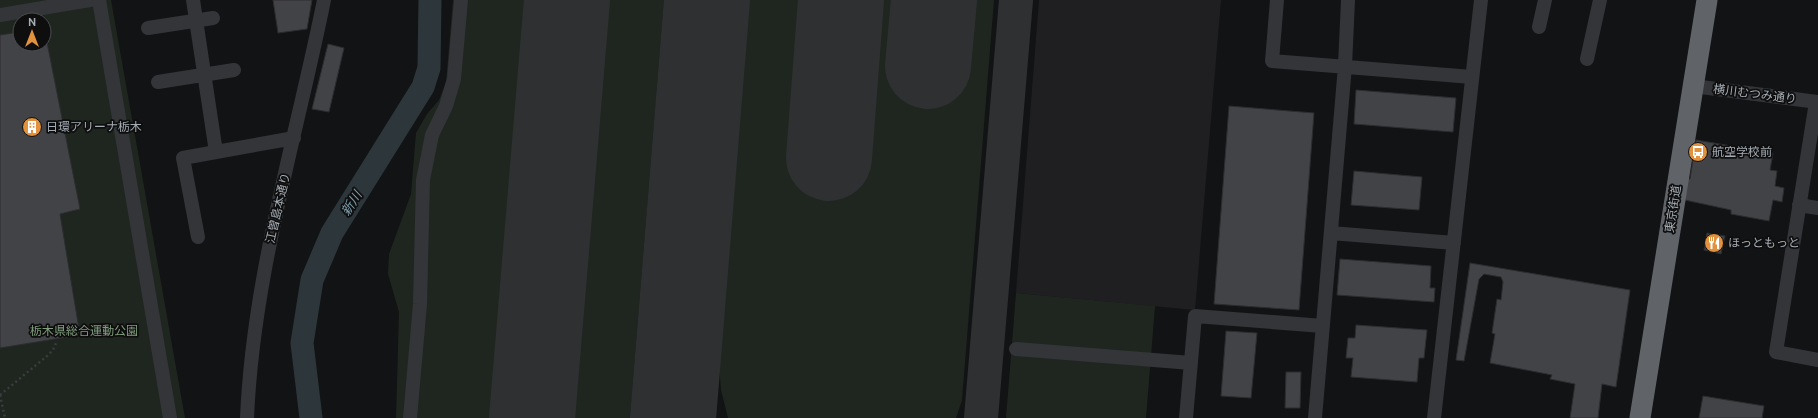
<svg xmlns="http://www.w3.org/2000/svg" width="1818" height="418" font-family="Ubuntu,'Noto Sans JP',sans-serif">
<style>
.built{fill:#1f1f21}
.green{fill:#1f261f;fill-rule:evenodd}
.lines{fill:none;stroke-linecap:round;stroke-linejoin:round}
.river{stroke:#2d373b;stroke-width:23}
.taxiway{stroke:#2e3032;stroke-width:34}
.runway{stroke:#2e3032;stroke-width:86}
.building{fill:#424347;stroke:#2d2d30}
.path{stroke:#3a3c3f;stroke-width:2.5;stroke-dasharray:2 3;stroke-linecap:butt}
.minor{stroke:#343539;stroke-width:14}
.highway{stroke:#606469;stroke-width:21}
.labels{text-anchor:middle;stroke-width:3.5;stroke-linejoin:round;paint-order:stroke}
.street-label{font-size:12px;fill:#a5acb3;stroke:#0e0e0f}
.poi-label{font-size:12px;fill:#a5acb3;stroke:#0e0e0f;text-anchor:start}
.park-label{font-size:12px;fill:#809d7d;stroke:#0e0e0f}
.water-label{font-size:13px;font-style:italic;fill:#7e9eac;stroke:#0e0e0f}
</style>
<rect width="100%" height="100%" fill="#121314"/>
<path class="built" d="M1039 0H1221L1195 310 1016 293Z"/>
<path class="green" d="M0 0H111L185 418H0ZM20 20H44V44H20Z
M453 0H664L630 418H396L399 312 388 274 389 254 411 194 416 133 427 114 439 100 446 82Z
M749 0H994L962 400 956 418H728L721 390 719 365Z
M1016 293 1155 306 1146 418H1006Z"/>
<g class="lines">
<path class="river" d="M311 418 302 343 312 280 332 233 423 87 429 68 430 0"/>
<path class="taxiway" d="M981 418 1016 0"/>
<path class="runway" d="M928 66 934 0
M829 158 841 0
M532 418 567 0
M673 418 707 0"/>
</g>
<path class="building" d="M273 0H312L307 29 278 33Z
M44 27 80 209 60 214 80 335 0 348V35L20 32V44H44Z
M328 44 344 48 329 112 312 109Z
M1356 90 1456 98 1453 132 1354 124Z
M1229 106 1314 113 1299 310 1214 304Z
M1696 140 1773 153 1770 170 1777 171 1775 186 1784 188 1782 202 1773 200 1769 221 1731 214V210L1685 200 1687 179H1690Z
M1354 171 1422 177 1419 210 1351 205Z
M1707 233 1725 236 1721 254 1704 250Z
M1340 259 1431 266 1430 288H1435L1434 302 1337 295Z
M1470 263 1630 290 1616 387 1602 384 1598 418H1570L1575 384 1550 379 1552 375 1490 363 1495 334 1492 333 1497 299 1501 300 1503 282 1501 277 1484 274 1479 279 1464 361 1456 360Z
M1356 325 1427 330 1424 358H1419L1417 382 1351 377 1353 358H1346L1348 338H1355Z
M1226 331 1257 333 1251 398 1221 396Z
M1286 372H1301L1300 408H1285Z
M1703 396 1764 406 1762 418H1699Z"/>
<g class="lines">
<path class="path" d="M0 395 47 356 53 350 56 343
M0 395 5 418"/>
<path class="minor" d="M99 0 170 418
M193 0 216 152 294 138
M1277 0 1272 61 1472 77
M0 15 90 0
M1539 27 1545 0
M148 28 213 18
M1587 59 1600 0
M158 82 234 70
M1693 86 1818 102
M1816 102 1776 352 1818 360
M1799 205 1818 208
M1331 233 1454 243
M198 237 183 158 216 152
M1016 349 1191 363
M247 418C253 276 296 139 324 0
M410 418 420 304 423 180 432 135 446 106 454 79 461 0
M1186 418 1195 316 1323 326
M1315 418 1345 66 1348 0
M1434 418 1481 0"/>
<path class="highway" d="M1640 418 1707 0"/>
</g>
<defs>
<symbol id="building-disc" viewBox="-11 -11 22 22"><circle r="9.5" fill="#e2913c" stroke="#0e0e0f"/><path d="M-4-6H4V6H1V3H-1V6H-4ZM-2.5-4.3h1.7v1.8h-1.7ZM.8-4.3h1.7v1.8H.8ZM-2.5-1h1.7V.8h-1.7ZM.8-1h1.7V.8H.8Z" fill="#fff"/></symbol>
<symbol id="bus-disc" viewBox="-11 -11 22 22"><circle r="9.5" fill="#e2913c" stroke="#0e0e0f"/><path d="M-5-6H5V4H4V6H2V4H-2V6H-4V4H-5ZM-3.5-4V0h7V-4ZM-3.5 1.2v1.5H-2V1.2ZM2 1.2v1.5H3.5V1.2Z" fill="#fff"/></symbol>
<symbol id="restaurant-disc" viewBox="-11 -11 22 22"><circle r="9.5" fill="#e2913c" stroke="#0e0e0f"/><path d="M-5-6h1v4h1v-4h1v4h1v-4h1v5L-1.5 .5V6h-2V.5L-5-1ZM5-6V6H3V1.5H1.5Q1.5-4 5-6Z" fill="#fff"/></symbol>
</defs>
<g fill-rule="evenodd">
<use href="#building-disc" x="21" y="116" width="22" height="22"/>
<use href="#bus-disc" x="1687" y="141" width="22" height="22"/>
<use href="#restaurant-disc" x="1703" y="232" width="22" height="22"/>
</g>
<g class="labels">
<g class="street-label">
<text transform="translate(1755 94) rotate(7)" y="4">横川むつみ通り</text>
<text transform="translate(278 208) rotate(-77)" y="4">江曽島本通り</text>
<text transform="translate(1673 209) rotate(-81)" y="4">東京街道</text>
</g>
<g class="poi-label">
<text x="46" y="131">日環アリーナ栃木</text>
<text x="1712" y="156">航空学校前</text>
<text x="1728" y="247">ほっともっと</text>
</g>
<g class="park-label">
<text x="84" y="335">栃木県総合運動公園</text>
</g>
<g class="water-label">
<text transform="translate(351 203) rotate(-58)" y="5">新川</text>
</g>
</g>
<g transform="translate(32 32)"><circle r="19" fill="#0e0e0f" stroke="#4a4d51"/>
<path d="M0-3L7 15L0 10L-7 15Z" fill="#e2913c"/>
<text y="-6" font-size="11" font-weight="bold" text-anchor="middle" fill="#a5acb3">N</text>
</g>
</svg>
